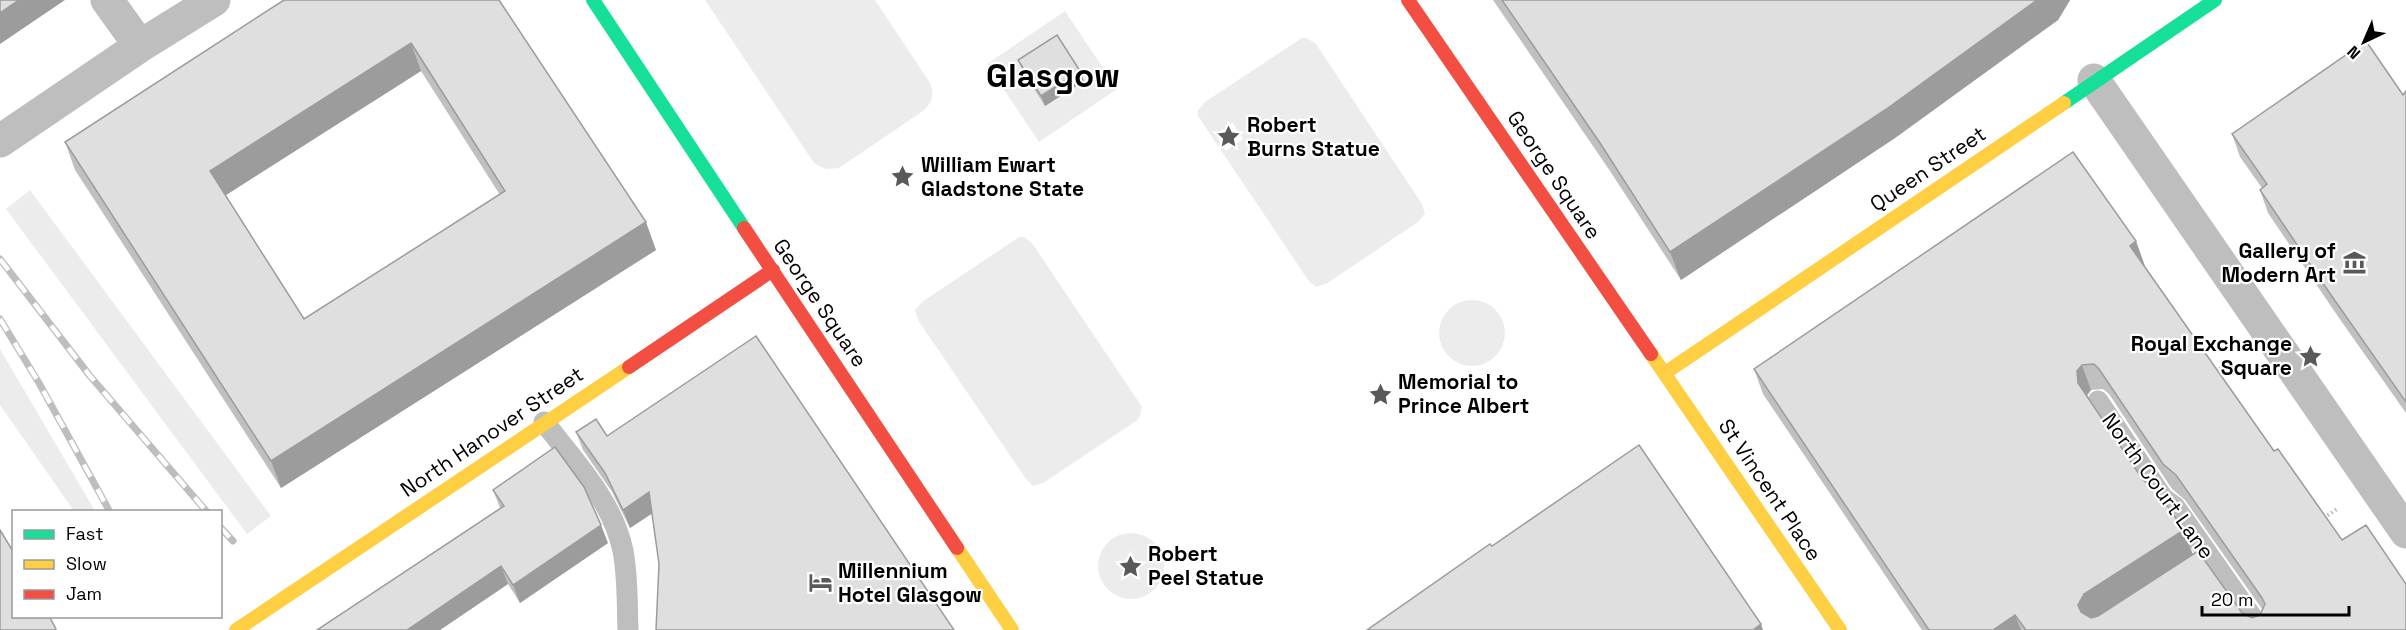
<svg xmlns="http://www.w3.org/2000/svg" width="2406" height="630" font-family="'Space Grotesk',sans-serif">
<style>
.green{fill:#ececec;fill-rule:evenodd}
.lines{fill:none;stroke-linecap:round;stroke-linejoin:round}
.path{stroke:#b9b9b9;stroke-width:4;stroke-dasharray:1.5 3;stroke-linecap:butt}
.lane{stroke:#bebebe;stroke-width:21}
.street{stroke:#bebebe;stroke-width:33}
.fast{stroke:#16e098;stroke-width:14}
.slow{stroke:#ffcf43;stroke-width:14}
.jam{stroke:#f24e42;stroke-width:14}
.rail-casing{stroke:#bebebe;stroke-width:7}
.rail{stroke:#fff;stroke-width:4.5;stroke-dasharray:14;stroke-linecap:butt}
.wall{fill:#c0c0c0;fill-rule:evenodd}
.shaded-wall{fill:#9c9c9c}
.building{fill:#dfdfdf;stroke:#9c9c9c;stroke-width:1.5;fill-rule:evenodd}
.labels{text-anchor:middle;stroke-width:4.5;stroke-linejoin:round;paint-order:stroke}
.poi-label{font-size:21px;font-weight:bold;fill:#000;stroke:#fff;text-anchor:start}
.street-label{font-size:21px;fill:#000;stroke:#fff}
.town-label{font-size:33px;font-weight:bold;fill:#000;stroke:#fff}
</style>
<rect width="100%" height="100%" fill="#fff"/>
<path class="green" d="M705 0H875L930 83C935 95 932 103 923 111L839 168 826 169 814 163Z
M1065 11 1117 89 1039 142 987 64Z
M1302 38H1307L1316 44 1422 204 1425 214 1418 222 1326 284 1316 287 1308 280 1198 116V110L1205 102ZM1233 123 1243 139 1226 151 1216 135Z
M30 190 271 516 247 534 6 209Z
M1019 237H1024L1032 243 1142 407 1139 418 1136 421 1043 483 1033 486 1026 479 918 320 915 310 922 302Z
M1439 333a33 33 0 1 1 66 0a33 33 0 1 1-66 0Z
M0 349 95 511H74L0 405Z
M1098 566a33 33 0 1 1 66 0a33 33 0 1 1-66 0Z"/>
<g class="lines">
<path class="path" d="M2216 372 2234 359
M2324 518 2337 509"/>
<path class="lane" d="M2098 401 2163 498 2175 507 2261 630
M544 422C574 461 613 501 623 551 628 577 627 604 628 630"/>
<path class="street" d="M107 0 140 46
M2094 80 2406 532
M0 141 140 46 214 0"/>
<path class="fast" d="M593 0 744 228
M2064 103 2215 0"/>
<path class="slow" d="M1651 354 1840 630
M1665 373 2064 103
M957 548 1012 630
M236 630 629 367"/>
<path class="jam" d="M1408 0 1651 354
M744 228 957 548
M629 367 773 270"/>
<defs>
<path id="rail" d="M0 259 90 376 207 512
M0 319 39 383 110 512
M220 527 233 541"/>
</defs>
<use href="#rail" class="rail-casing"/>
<use href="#rail" class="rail"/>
</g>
<path class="wall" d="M499 0 656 250 281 488 75 170 65 142ZM421 71 500 195 304 319 225 195Z
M1493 0H2070L2058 20 1895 138 1681 280 1610 171Z
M1018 60 1084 81 1045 106 1022 70Z
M2406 91V413L2339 318 2268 213 2260 190 2262 188 2240 157 2232 134 2403 95Z
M2145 266 2274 451 2342 540 2406 630H1922L1763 394 1754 369ZM2103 389 2109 394 2172 489 2185 500 2262 609 2260 615 2252 618 2242 613 2193 554 2087 396 2091 390Z
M576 432 607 436 954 630 659 564 652 513 630 528 612 492 583 450Z
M493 490 608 543 520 603 508 584 440 630H317L500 508Z"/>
<path class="shaded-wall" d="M19 0H65L0 44V13Z
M2037 0H2070L2058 20 1895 138 1681 280 1670 252Z
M411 43 421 71 220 199 210 171Z
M1080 71 1084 81 1045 106 1041 96Z
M646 222 656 250 281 488 271 461Z
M2136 241 2145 266 2139 271 2130 246Z
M2082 365 2091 390 2086 396 2078 383 2077 371Z
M649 492 656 511 630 528 623 510Z
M601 525 608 543 520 603 513 585Z
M2184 530 2193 555 2087 630 2078 605 2084 594Z
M501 566 508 584 440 630H407Z
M2015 615 2021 630H1993Z
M1761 624 1763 630H1753Z"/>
<path class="building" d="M0 0H19L0 13Z
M284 0H499L646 222 271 461 65 142ZM411 43 505 191 304 319 210 171Z
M1502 0H2037L1885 110 1670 252 1600 143Z
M1057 35 1080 71 1041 96 1018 60Z
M2366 41 2403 95 2406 91V402L2331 295 2260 190 2267 184 2232 134Z
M2073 152 2136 241 2130 246 2274 451 2278 449 2342 540 2366 525 2406 584V630H2026L2015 615 1993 630H1929L1754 369ZM2094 364 2099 369 2163 464 2176 475 2262 598 2265 604 2260 615 2252 618 2242 613 2198 551 2098 616 2091 618 2081 612 2078 605 2084 594 2184 530 2157 491 2143 480 2078 383 2077 371 2082 365Z
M756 336 954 630H656L659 564 649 492 623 510 605 473 576 432 596 419 607 436Z
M1639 445 1761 624 1753 630H1367L1490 544 1492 546Z
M555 447 584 487 601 525 513 585 501 566 407 630H317L504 506 493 490Z
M0 530 14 553V616H49L56 629 54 630H0Z"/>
<defs>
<symbol id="sight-bare" viewBox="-9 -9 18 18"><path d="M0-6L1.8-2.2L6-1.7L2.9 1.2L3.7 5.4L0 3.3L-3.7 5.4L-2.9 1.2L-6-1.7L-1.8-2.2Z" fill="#595959" stroke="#fff" stroke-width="2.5" paint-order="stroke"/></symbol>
<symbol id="museum-bare" viewBox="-9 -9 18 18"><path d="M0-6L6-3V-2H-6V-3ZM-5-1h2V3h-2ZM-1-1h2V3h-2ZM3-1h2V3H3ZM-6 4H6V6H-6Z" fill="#595959" stroke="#fff" stroke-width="2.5" paint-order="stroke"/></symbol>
<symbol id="hotel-bare" viewBox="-9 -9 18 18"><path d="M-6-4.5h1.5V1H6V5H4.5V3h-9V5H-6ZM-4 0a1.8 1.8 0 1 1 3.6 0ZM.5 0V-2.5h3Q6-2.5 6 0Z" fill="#595959" stroke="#fff" stroke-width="2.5" paint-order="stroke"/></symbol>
</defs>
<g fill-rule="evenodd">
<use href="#sight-bare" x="1212" y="120" width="33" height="33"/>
<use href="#sight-bare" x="886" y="160" width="33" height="33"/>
<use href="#museum-bare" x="2338" y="246" width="33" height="33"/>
<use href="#sight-bare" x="2294" y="340" width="33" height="33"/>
<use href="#sight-bare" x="1364" y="378" width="33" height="33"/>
<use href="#sight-bare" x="1114" y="550" width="33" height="33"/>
<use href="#hotel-bare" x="804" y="566" width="33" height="33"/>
</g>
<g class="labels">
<g class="poi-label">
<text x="1247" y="132">Robert<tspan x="1247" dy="24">Burns Statue</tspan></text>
<text x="921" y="172">William Ewart<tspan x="921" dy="24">Gladstone State</tspan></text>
<text x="2336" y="258" text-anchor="end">Gallery of<tspan x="2336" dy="24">Modern Art</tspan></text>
<text x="2292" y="351" text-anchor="end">Royal Exchange<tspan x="2292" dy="24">Square</tspan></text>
<text x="1398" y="389">Memorial to<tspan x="1398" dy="24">Prince Albert</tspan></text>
<text x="1148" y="561">Robert<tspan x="1148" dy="24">Peel Statue</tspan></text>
<text x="838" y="578">Millennium<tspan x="838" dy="24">Hotel Glasgow</tspan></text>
</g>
<g class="street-label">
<text transform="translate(1928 169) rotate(-34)" y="7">Queen Street</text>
<text transform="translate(1554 175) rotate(56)" y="7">George Square</text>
<text transform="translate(820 303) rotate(56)" y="7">George Square</text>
<text transform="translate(492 432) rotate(-34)" y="7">North Hanover Street</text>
<text transform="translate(2158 486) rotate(54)" y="7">North Court Lane</text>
<text transform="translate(1770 490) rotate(56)" y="7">St Vincent Place</text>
</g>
<g class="town-label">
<text x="1053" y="87">Glasgow</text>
</g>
</g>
<rect x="12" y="510" width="210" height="108" fill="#ffffff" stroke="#999999" stroke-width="1.5"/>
<rect x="24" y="530" width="30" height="9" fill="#16e098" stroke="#999999" stroke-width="1.5"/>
<text x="66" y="540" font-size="18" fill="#000000">Fast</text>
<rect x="24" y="560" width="30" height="9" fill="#ffcf43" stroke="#999999" stroke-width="1.5"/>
<text x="66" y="570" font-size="18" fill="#000000">Slow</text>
<rect x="24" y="590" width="30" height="9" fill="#f24e42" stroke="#999999" stroke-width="1.5"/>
<text x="66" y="600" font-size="18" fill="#000000">Jam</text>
<g transform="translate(2364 42) rotate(224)" stroke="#ffffff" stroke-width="4.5" paint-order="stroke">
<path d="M0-4.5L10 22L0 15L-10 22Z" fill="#000000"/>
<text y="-9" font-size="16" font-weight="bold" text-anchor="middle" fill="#000000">N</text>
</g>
<path d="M2202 606v9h147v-9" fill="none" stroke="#000000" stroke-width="3"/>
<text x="2211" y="606" font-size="18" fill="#000000" stroke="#ffffff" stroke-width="4.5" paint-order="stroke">20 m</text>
</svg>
